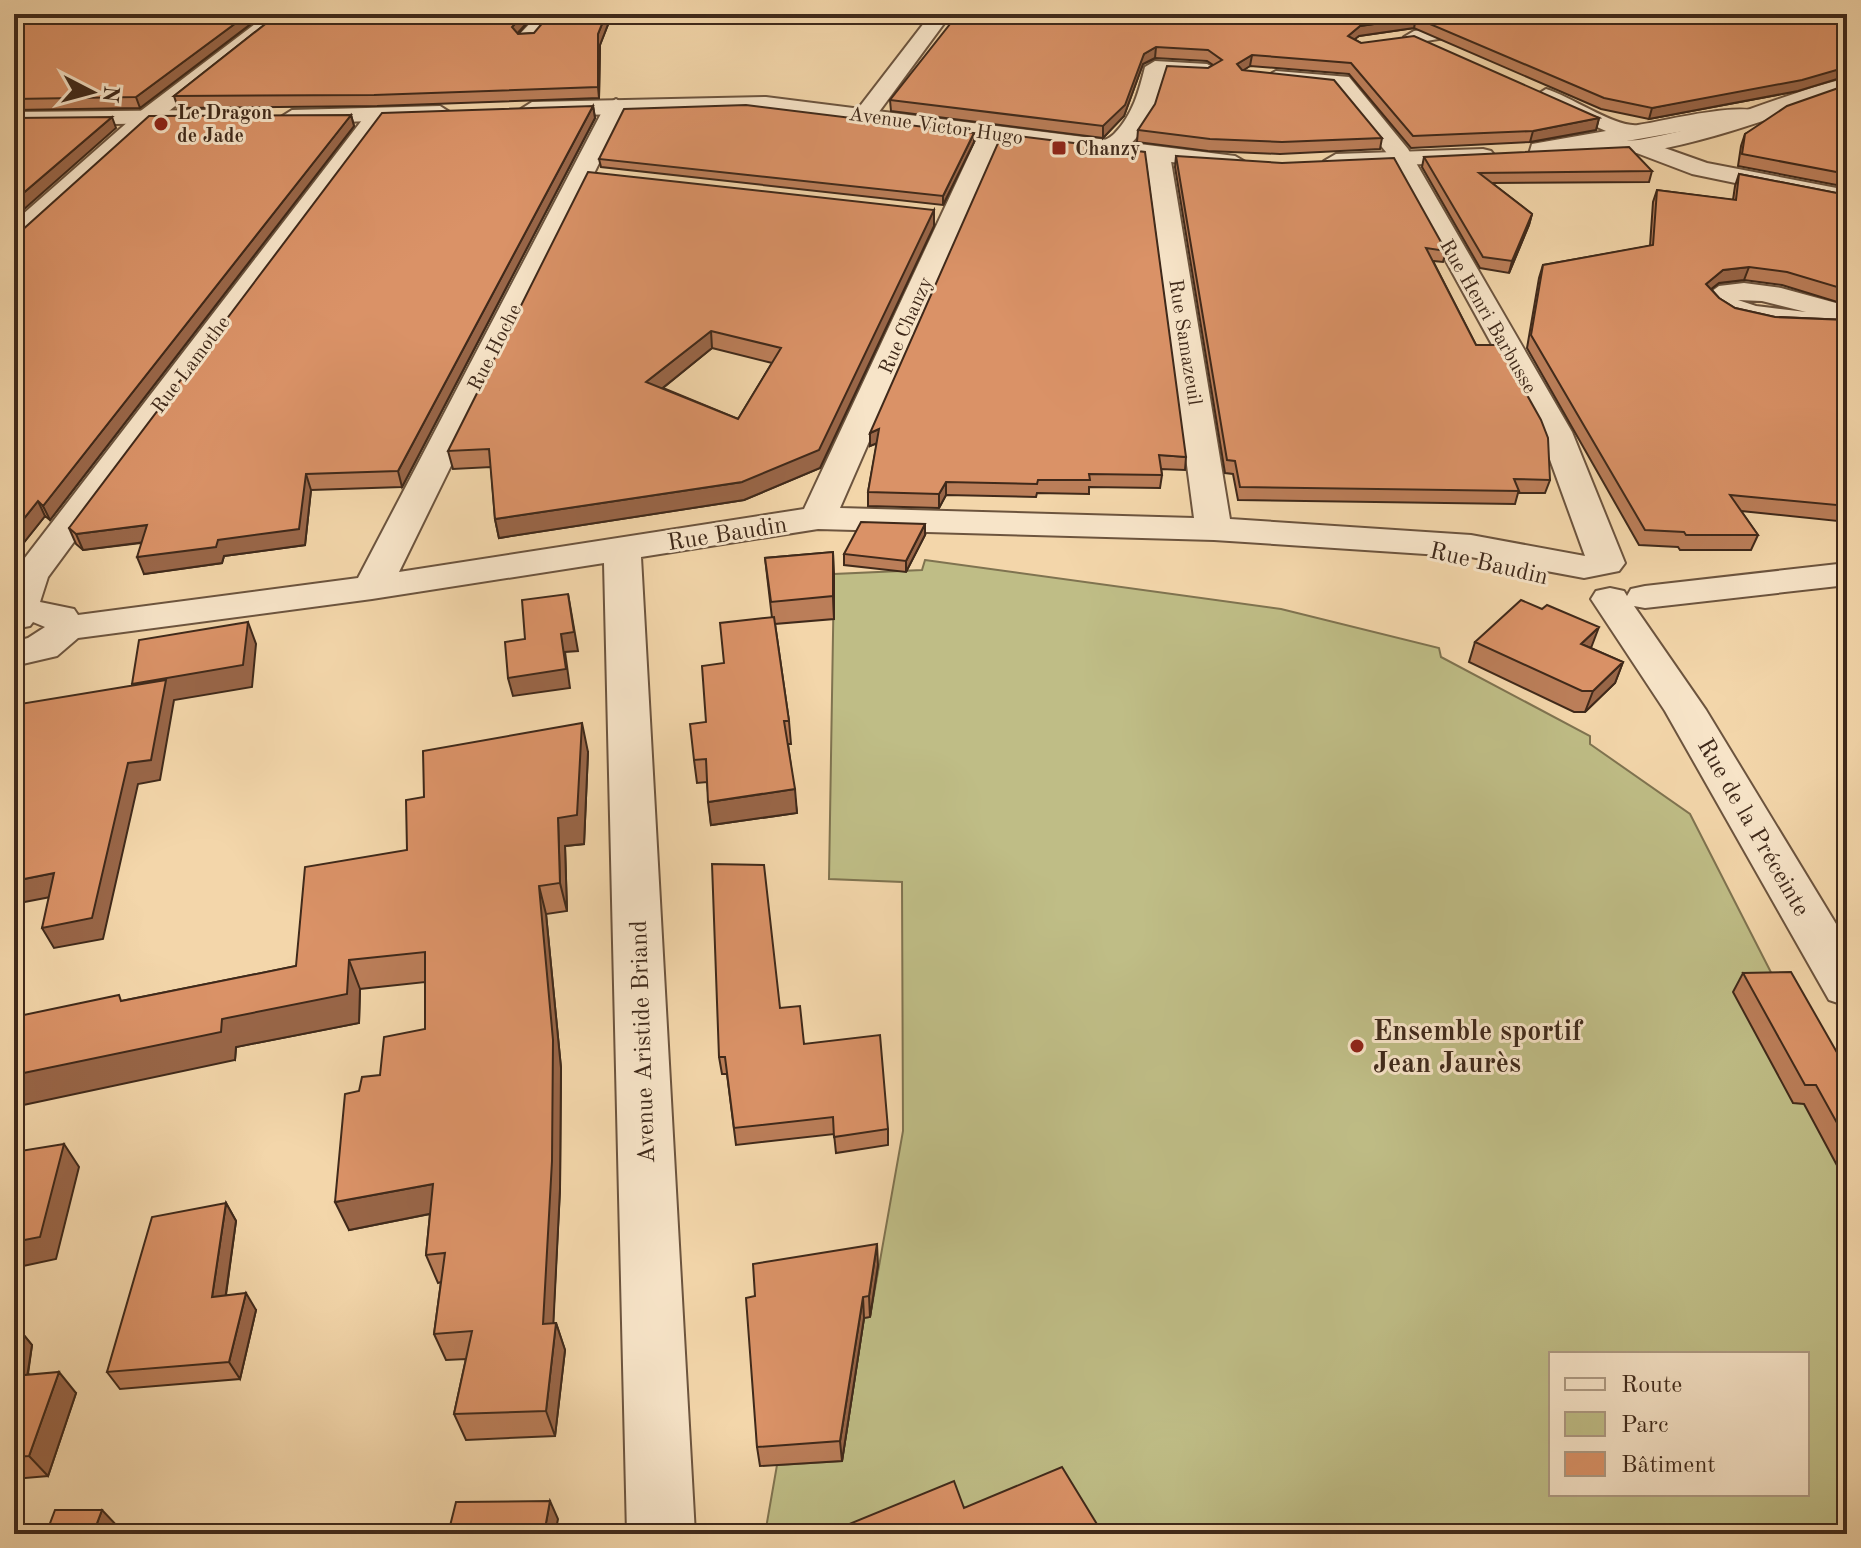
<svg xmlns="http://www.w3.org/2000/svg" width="1861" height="1548" font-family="'Old Standard TT',serif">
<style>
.green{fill:#bfbd86;stroke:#7f7350;stroke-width:2;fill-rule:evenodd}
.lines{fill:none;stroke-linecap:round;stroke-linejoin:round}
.minor-casing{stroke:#6c543e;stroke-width:4}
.tertiary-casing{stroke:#6c543e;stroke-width:4}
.minor{fill:#f7e4c8;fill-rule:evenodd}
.tertiary{fill:#f7e4c8;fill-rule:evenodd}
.wall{fill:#bb7e59;stroke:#3f291a;stroke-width:2;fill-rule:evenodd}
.shaded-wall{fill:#996648;stroke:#3f291a;stroke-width:2}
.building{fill:#da9267;stroke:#3f291a;stroke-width:2;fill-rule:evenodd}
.poi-dot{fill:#8f2418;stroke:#f7e4c8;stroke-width:3}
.labels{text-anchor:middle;stroke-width:6;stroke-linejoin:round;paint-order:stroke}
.far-poi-label{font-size:20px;font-weight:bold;fill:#3f291a;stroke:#f7e4c8;text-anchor:start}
.far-street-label{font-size:20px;fill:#3f291a;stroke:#f7e4c8}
.street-label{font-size:24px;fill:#3f291a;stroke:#f7e4c8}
.near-poi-label{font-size:28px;font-weight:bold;fill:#3f291a;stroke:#f7e4c8;text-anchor:start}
</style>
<rect width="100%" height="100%" fill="#f3d6aa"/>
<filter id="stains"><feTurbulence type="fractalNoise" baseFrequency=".0025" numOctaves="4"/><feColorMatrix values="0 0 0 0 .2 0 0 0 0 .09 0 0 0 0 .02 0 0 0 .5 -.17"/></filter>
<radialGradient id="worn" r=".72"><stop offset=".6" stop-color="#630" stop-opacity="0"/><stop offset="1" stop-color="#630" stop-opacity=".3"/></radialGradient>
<path class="green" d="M925 560 1281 609 1439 648 1441 657 1590 736V744L1690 814 1780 990 1847 1102V1534H765L777 1465 842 1461 864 1318 870 1317 903 1131 902 882 829 879 834 574 922 570ZM1551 1354H1807V1494H1551Z"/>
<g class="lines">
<defs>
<path id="minor" d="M268 14H290L154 123 23 242 14 244V222L138 113Z
M539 14H560L534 41H520L517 37Z
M931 14H951L873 120H857L854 115 857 110Z
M1008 14H1179C1161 36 1048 22 1018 20Z
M1462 24 1469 26 1472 30 1469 34 1414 43 1404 37 1414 31Z
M1155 61 1207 64 1218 70 1207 76 1164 74C1158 103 1137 163 1098 153L1094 148C1100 140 1109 140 1115 133 1133 114 1139 91 1145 67Z
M1276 71 1349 77 1408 149 1572 432 1625 563 1619 571 1584 578 1471 557 1214 540 818 529 641 557 695 1534H627L604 563 372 599 78 638 57 656 14 666V642L28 638 45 627 33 622 30 626 14 629V572L369 111 377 109 388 116 48 577 40 602 74 609 78 615 358 578 605 106 616 99 627 106 399 572 804 509 980 132 992 125 1004 132 840 508 1194 518 1146 155 1158 148 1170 155 1230 519 1471 535 1585 556 1540 432 1386 152 1334 88 1268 82 1265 77Z
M1546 89C1570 96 1616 128 1638 125 1661 122 1752 98 1765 116L1754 123 1712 126 1553 154 1541 161 1529 154 1532 144 1606 131 1538 101 1535 96Z
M1642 140 1707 163 1847 190V206L1692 174 1634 152 1630 147 1634 142Z
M1744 283 1781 288 1847 306V331C1805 329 1731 336 1704 297L1719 286ZM1738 300 1762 301 1806 312 1756 306Z
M1847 563V585L1645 608 1634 606 1706 710 1847 942V1006L1829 1000 1665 711 1591 599 1596 591 1610 588 1624 591 1627 596 1631 589 1645 586Z"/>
<path id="tertiary" d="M1847 78V91C1766 120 1687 151 1601 157 1588 158 1568 164 1560 152 1570 139 1626 143 1644 139 1715 127 1778 95 1847 78Z
M766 97 1235 156 1247 163 1235 170 766 111 532 116 521 109 532 102Z
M440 106 451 113 448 118 292 124 281 117 292 110Z
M208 110 216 112 219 117 216 122 14 126V112Z
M1483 149 1491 151 1495 156 1491 161 1336 168 1324 161 1336 154Z"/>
</defs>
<use href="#minor" class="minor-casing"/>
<use href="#tertiary" class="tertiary-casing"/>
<use href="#minor" class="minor"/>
<use href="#tertiary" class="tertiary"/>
</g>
<path class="wall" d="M14 14H264L140 108 14 110Z
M278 14H535L518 34 534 33 609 22 600 45 599 98 377 106 178 108 174 96Z
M1767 14 1798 91 1649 119 1601 109 1414 28 1359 36 1354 39 1361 43 1599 118 1596 130 1530 142 1411 148 1349 74 1250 66 1243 70 1382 138 1380 149 1280 154 1208 151 1137 142 1138 130 1208 68 1213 65 1207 61 1155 58 1143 64 1124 116 1103 138 891 111 890 100 1152 17Z
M1847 85V187L1738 166 1741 146 1745 134Z
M593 106 595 118 402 487 311 490 305 545 224 556 222 563 144 574 141 543 83 550 76 544 69 528Z
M351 115 354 126 50 520 45 516 14 555V233Z
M974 142 943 205 601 167 599 159Z
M1176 156 1446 251 1443 262 1433 261 1476 345 1550 480 1545 493H1518L1515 504 1238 500 1233 474 1225 473 1175 167Z
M1424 157 1652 171 1649 182 1492 183 1532 214 1529 225 1509 273 1480 268 1422 167Z
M1739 174 1847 195V305L1782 285 1744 280 1719 283 1711 289 1719 298 1735 308 1775 317 1847 320V522L1741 511 1758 535 1751 550H1680L1678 547 1639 545 1527 348 1539 278 1543 265 1650 246 1653 202 1657 190 1733 200 1735 186Z
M934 226 820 468 744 500 499 538 495 519 491 467 453 469 448 451ZM712 348 772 363 738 419 663 388Z
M870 433 1186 457 1185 470 1161 469 1162 475 1160 488 1089 487V494L1037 493 1036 497 946 495 939 508 868 506V492L877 443 870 446Z
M925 535 906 572 844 565V554Z
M833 552 834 619 775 624 789 721 791 744H788L797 813 711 825 707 782 697 783 694 760 724 663 772 618 765 558Z
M1475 642 1591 648 1623 662 1615 683 1585 712H1574L1469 662Z
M588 752 584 844 565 846 567 911 546 914 561 1068 560 1189 553 1323H556L565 1350 555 1436 466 1440 454 1414 466 1359 446 1360 434 1334 441 1282 438 1283 426 1255 430 1214 349 1230 359 1091 380 1075 425 1029V982L360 989 359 1023 236 1047 235 1060 122 1001 296 966 407 850 424 797Z
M1743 973 1847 1070V1171H1840L1804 1104 1793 1103 1733 992Z
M780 1008 804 1044 888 1129V1145L836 1153 834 1134 736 1145 727 1074H722L719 1057Z
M226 1203 236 1221 226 1295 256 1310 240 1379 120 1389 107 1372Z
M878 1265 870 1317 864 1318 842 1461 760 1466 757 1447 755 1296Z
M14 1324 32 1345 28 1374 76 1393 48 1476 14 1479Z"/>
<path class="shaded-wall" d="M248 14H264L140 108 136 97Z
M524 14H535L514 37 512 27Z
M606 14H616L609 22 600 45 599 98 598 87V34Z
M1416 18 1414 28 1359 36 1346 46 1348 36 1360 26Z
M1156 47 1155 58 1143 64 1124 116 1103 138V126L1144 54Z
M1252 55 1250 66 1236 75 1237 64Z
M1847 67V76L1798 91 1649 119 1652 108Z
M593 106 595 118 402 487 398 471Z
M351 115 354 126 50 520 43 506Z
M112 117 116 128 14 218V201Z
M1599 118 1596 130 1530 142 1533 131Z
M974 133V142L943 205V196Z
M934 210V226L820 468 744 500 499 538 495 519 742 482Z
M1532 214 1529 225 1509 273 1512 261Z
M1749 267 1744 280 1719 283 1701 297 1706 284 1723 270Z
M711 331 712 348 649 399 646 382Z
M879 429 880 442 870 446V433Z
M306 474 311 490 305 545 224 556 222 563 144 574 137 557 218 540Z
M946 482V495L939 508V494Z
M38 501 45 516 14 555V531Z
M925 524V535L906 572V561Z
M147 525 153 541 83 550 76 534Z
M833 552 834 574V619L833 596Z
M568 594 578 651 565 652 570 688 513 696 508 678 561 634Z
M248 622 256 644 252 687 174 700 160 780 138 784 103 939 54 948 42 928 128 763 142 706 132 684Z
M1599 627 1591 648 1581 644Z
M1623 662 1615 683 1585 712 1593 691Z
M582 723 588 752 584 844 565 846 567 911 560 883 558 818Z
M795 789 797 813 711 825 708 802Z
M54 873 66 894 14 904V881Z
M539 886 546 914 561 1068 560 1189 552 1351 543 1324Z
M349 960 360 989 359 1023 236 1047 235 1060 14 1107V1075L222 1019Z
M64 1144 79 1167 56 1259 14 1268V1242Z
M433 1184 444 1211 349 1230 335 1202Z
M226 1203 236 1221 223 1314 212 1297Z
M877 1244 878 1265 870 1317 869 1296Z
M246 1293 256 1310 240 1379 229 1362Z
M863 1297 864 1318 842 1461 840 1441Z
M556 1323 565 1350 555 1436 546 1411Z
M15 1324 32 1345 24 1397 14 1386Z
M59 1372 76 1393 48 1476 29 1456Z
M550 1501 558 1519 555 1534H544Z
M102 1510 120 1529 118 1534H93Z"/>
<path class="building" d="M14 14H248L136 97 14 99Z
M278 14H524L512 27 518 34 534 33 550 14H606L598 34V87L374 95 174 96Z
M958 14H1052L1152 17 1167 14H1767L1847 23V67L1802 80 1652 108 1604 98 1416 18 1360 26 1348 36 1361 43 1414 36 1599 118 1533 131 1413 136 1351 63 1252 55 1237 64 1242 70 1334 80 1382 138 1282 142 1210 139 1138 130 1155 104 1167 66 1208 68 1222 60 1208 50 1156 47 1144 54 1125 105 1103 126 890 100Z
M1847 85V174L1742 154 1745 134 1787 106Z
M746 105 974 133 943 196 599 159 624 109Z
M593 106 398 471 306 474 299 529 218 540 216 547 137 557 147 525 76 534 69 528 382 113Z
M351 115 43 506 38 501 14 531V233L20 232 149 116Z
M112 117 14 201V118Z
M1002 134 1145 152 1186 457 1159 455 1162 475 1089 474 1090 480H1038L1037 484 946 482 939 494 868 492 879 429 870 433Z
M1629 147 1652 171 1479 173 1532 214 1512 261 1483 257 1424 157Z
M1176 156 1282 163 1394 158 1446 251 1426 248 1476 345H1499L1541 420 1548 438 1550 480 1514 479 1519 491 1240 487 1235 461 1227 460Z
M588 172 934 210 819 450 742 482 495 519 489 449 448 451ZM711 331 781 348 738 419 646 382Z
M1739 174 1847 195V290L1787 272 1749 267 1723 270 1706 284 1719 298 1735 308 1775 317 1847 320V506L1730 495 1758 535H1686L1684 532 1645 530 1531 335 1543 265 1653 245 1657 190 1736 200Z
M861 522 925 524 906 561 844 554Z
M833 552V596L771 602 765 558Z
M568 594 574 632 561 634 566 669 508 678 505 642 525 639 522 600Z
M1521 600 1542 609 1547 605 1599 627 1581 644 1623 662 1593 691H1582L1475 642Z
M774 617 789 721H784L795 789 708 802 706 759 694 760 690 724 706 722 702 666 724 663 720 623Z
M248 622 243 665 132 684 139 640Z
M166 680 151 760 128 763 92 918 42 928 54 873 14 881V705Z
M582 723 577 815 558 818 560 883 539 886 553 1040 552 1161 543 1324 556 1323 546 1411 454 1414 472 1331 434 1334 445 1253 426 1255 433 1184 335 1202 345 1094 359 1091 362 1077 380 1075 384 1037 425 1029V952L349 960 347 994 222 1019 221 1032 14 1075V1017L119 995 121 1001 296 966 305 867 407 850 406 800 424 797 423 751Z
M712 864 764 865 780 1008 800 1006 804 1044 880 1035 888 1129 834 1137 833 1117 734 1128 725 1057H719Z
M1791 972 1847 1070V1141L1816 1085H1805L1743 973Z
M64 1144 40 1237 14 1242V1152Z
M226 1203 212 1297 246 1293 229 1362 107 1372 152 1217Z
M877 1244 869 1296 863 1297 840 1441 757 1447 746 1298 755 1296 753 1264Z
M59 1372 29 1456 14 1457V1376Z
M1062 1467 1103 1534H825L954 1481 964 1508Z
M550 1501 544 1534H448L456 1502Z
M55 1510H102L93 1534H46Z"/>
<g class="poi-dot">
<circle cx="161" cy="124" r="8"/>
<rect x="1051" y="140" width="16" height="16" rx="4"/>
<circle cx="1357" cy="1046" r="8"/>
</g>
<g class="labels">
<g class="far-poi-label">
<text x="177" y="119">Le Dragon<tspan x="177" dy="23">de Jade</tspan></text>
<text x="1075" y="155">Chanzy</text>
</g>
<g class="far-street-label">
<text transform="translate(936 125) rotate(8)" y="7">Avenue Victor Hugo</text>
<text transform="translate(1489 316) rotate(60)" y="7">Rue Henri Barbusse</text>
<text transform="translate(905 325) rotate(-66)" y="7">Rue Chanzy</text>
<text transform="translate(1186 342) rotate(81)" y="7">Rue Samazeuil</text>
<text transform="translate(494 347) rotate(-63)" y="7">Rue Hoche</text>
<text transform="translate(190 364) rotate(-53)" y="7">Rue Lamothe</text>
</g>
<g class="street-label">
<text transform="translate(727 533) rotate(-9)" y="8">Rue Baudin</text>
<text transform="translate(1489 563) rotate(13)" y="8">Rue Baudin</text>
<text transform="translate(1754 827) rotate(60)" y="8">Rue de la Préceinte</text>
<text transform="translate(642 1042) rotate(-92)" y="8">Avenue Aristide Briand</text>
</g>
<g class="near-poi-label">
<text x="1373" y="1040">Ensemble sportif<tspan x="1373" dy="32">Jean Jaurès</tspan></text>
</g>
</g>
<rect width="1861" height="1548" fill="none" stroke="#f3d6aa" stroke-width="48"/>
<rect x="16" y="16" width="1829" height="1516" fill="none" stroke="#3f291a" stroke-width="4"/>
<rect x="24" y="24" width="1813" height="1500" fill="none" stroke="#3f291a" stroke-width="2"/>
<rect x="1549" y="1352" width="260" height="144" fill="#f7e4c8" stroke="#ad9982" stroke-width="2"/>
<rect x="1565" y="1378" width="40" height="12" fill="#f7e4c8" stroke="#ad9982" stroke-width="2"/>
<text x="1621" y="1392" font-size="24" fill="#3f291a">Route</text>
<rect x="1565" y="1412" width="40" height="24" fill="#bfbd86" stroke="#ad9982" stroke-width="2"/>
<text x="1621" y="1432" font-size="24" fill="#3f291a">Parc</text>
<rect x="1565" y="1452" width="40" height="24" fill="#da9267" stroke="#ad9982" stroke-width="2"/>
<text x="1621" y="1472" font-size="24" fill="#3f291a">Bâtiment</text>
<g transform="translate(92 92) rotate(96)" stroke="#f7e4c8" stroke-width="6" paint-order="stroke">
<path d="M0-6L14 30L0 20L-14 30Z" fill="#3f291a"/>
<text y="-12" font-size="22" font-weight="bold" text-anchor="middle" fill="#3f291a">N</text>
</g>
<rect width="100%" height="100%" filter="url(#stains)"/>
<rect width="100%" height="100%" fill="url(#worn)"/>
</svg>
